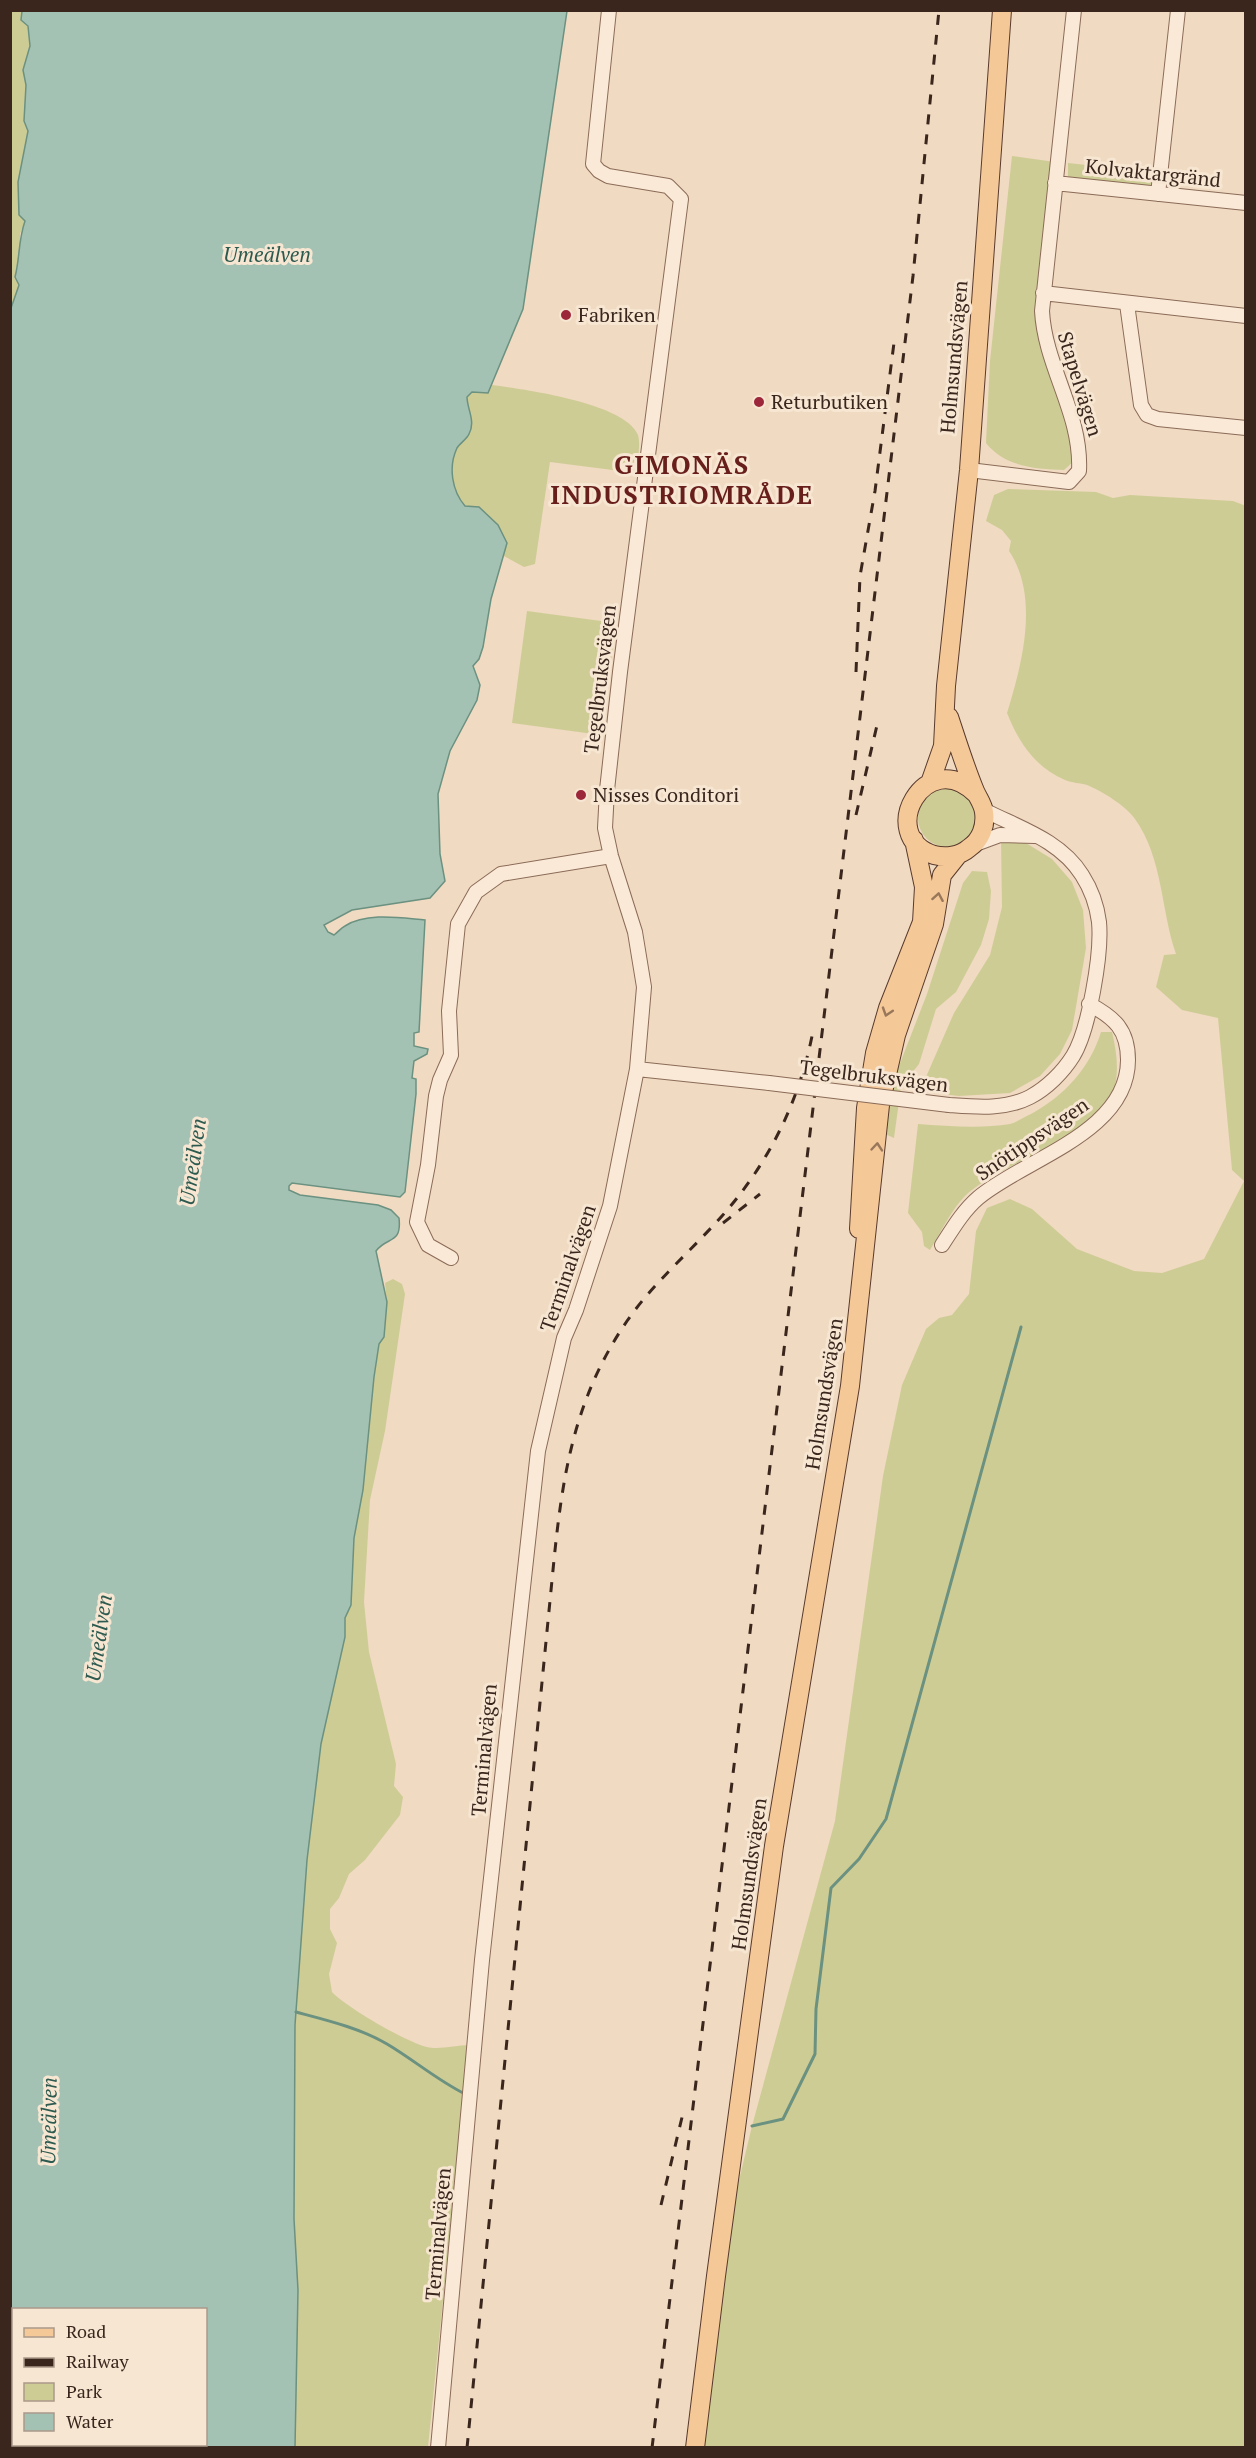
<svg xmlns="http://www.w3.org/2000/svg" width="1256" height="2458" font-family="'PT Serif',serif">
<style>
.green{fill:#cecc95}
.water{fill:#a4c2b4;stroke:#6b9181;stroke-width:1.5;fill-rule:evenodd}
.lines{fill:none;stroke-linecap:round;stroke-linejoin:round}
.stream{stroke:#6b9181;stroke-width:3}
.minor-casing{stroke:#8a6b58;stroke-width:16}
.major-casing{stroke:#583a2d;stroke-width:20}
.minor{stroke:#fae9d6;stroke-width:14}
.major{stroke:#f5c898;stroke-width:18}
.rail{stroke:#3a261d;stroke-width:3;stroke-dasharray:10 10;stroke-linecap:butt}
.minor-bridge-casing{stroke:#8a6b58;stroke-width:16;stroke-linecap:butt}
.minor-bridge{stroke:#fae9d6;stroke-width:14}
.oneway{stroke:#98775a}
.poi-dot{fill:#9c263a;stroke:#f7e6d2;stroke-width:2}
.labels{text-anchor:middle;stroke-width:6;stroke-linejoin:round;paint-order:stroke}
.street-label{font-size:20px;fill:#3a261d;stroke:#f7e6d2}
.poi-label{font-size:20px;fill:#3a261d;stroke:#f7e6d2;text-anchor:start}
.water-label{font-size:21px;font-style:italic;fill:#2c5a4f;stroke:#f7e6d2}
.district-label{font-size:26px;font-weight:bold;letter-spacing:1.5px;fill:#681e1b;stroke:#f7e6d2}
</style>
<rect width="100%" height="100%" fill="#f0dac2"/>
<path class="green" d="M22 10 21 20 28 26 30 46 23 70 26 85 24 121 28 131 22 160 25 221 20 234V260L15 277 19 285 11 311 10 11Z
M1012 156 1055 162 1037 328 1071 426 1074 461 1064 470C1036 469 1005 467 986 443L990 361Z
M1068 163 1159 173 1158 181 1150 187 1074 181 1068 176Z
M492 385C523 389 626 403 638 435 641 446 637 462 636 473L550 462 535 564 524 567 502 555 507 543C497 523 487 510 465 506 452 491 448 467 457 448 460 443 467 439 469 434 476 421 467 409 467 397L472 392 488 393Z
M1008 489 1096 492 1113 498 1130 495 1233 501 1246 506 1245 2447 695 2448 716 2276 752 2126 835 1821 883 1476 902 1385 926 1329 939 1318 952 1315 969 1294 976 1231 987 1208 1010 1199 1032 1209 1077 1249 1134 1271 1162 1273 1204 1259 1244 1181 1232 1170 1218 1018 1182 1010 1156 987 1164 955 1176 954C1161 911 1163 858 1135 819 1126 806 1102 791 1087 785 1080 783 1072 783 1065 780 1035 767 1019 743 1007 713 1022 664 1040 597 1009 551L1011 541 1002 530 986 521 994 495Z
M527 611 616 623 601 735 512 723Z
M918 818a29 29 0 1 1 58 0a29 29 0 1 1-58 0Z
M1001 840H1021L1052 859 1072 882 1083 910 1086 948 1072 1030 1060 1054 1040 1076 1010 1093 959 1096 924 1092 922 1086 954 1013 990 955 1002 907Z
M972 871 987 872 991 891 989 919 981 945 956 992 936 1009 919 1064 901 1087 894 1138 885 1134 890 1089 927 994 963 883Z
M1101 1032H1112C1117 1053 1120 1075 1112 1096 1096 1133 1006 1163 972 1190 954 1203 942 1231 930 1250L924 1246 922 1232 908 1213 918 1124C947 1126 981 1129 1010 1124 1017 1122 1024 1117 1031 1114 1064 1096 1090 1068 1101 1032Z
M393 1279 402 1284 405 1294 385 1431 370 1500 364 1602 369 1652 396 1764 394 1786 403 1797 400 1815 365 1860 349 1874 339 1898 330 1909V1929L337 1943 329 1974 332 1992C346 2007 406 2042 427 2047 439 2050 457 2045 469 2045L428 2447 295 2448 298 2290 294 2219 295 2025 307 1860 321 1744 345 1637V1618L351 1604 354 1538 363 1490 374 1377 379 1344 384 1337 387 1303 385 1283Z"/>
<path class="water" d="M22 11H567L523 309 488 393 472 392 467 397C467 409 476 421 469 434 467 439 460 443 457 448 448 467 452 491 465 506L479 507 498 525 507 543 491 599 483 647 479 659 473 666 480 685 477 700 450 751 438 794 440 854 445 881 430 898 352 910 324 925 328 932 334 935C338 932 341 928 345 926 367 912 401 918 425 920L419 1032 414 1033V1046L428 1049 427 1054 414 1061 412 1078 416 1079V1094L405 1192 400 1197 292 1183 289 1186V1190L300 1195 378 1205 391 1210 399 1218C402 1245 387 1236 376 1251L387 1302 384 1337 379 1344 374 1377 363 1490 354 1538 351 1605 345 1618V1637L321 1744 307 1860 295 2025 294 2219 298 2290 295 2447H11L10 311 19 285 15 277C20 258 18 241 25 221L19 215 18 182 28 131 24 121 26 85 23 70 30 46 28 26 21 20ZM14 2310H206V2444H14Z"/>
<g class="lines">
<path class="stream" d="M296 2012C326 2020 360 2028 387 2044 414 2060 437 2080 465 2094
M752 2126 783 2119 815 2054 816 2009 831 1888 859 1859 886 1819 1021 1327"/>
<defs>
<path id="minor" d="M1055 183 1246 203
M1158 194 1178 10
M1043 293 1246 316
M1127 304 1141 405 1147 415 1158 419 1246 428
M969 470 1069 482 1079 471C1082 414 1045 367 1042 311L1074 10
M973 845 1000 835 1035 836
M637 1069 769 1083
M949 1105C976 1107 1005 1110 1030 1097 1047 1088 1063 1072 1073 1056 1089 1030 1102 953 1099 922 1097 906 1091 889 1082 875 1060 840 1019 828 984 810
M942 1245C953 1228 963 1211 978 1198 1024 1159 1128 1133 1128 1060 1128 1030 1115 1018 1089 1004
M451 1258 428 1245 417 1222 428 1165 436 1096 440 1080 451 1055 449 1011 458 924 476 892 501 874 611 856
M438 2448 482 1960 538 1451 564 1338 576 1310 610 1206 637 1069 644 987 635 932 611 856 605 828 607 790 620 672 681 199 668 186 608 176 599 171 593 164 609 10"/>
<path id="major" d="M949 717C957 741 965 767 975 791 978 798 983 804 984 812 986 826 981 840 969 848 960 856 946 858 934 855 875 836 926 744 976 794
M930 783 943 746 946 686 969 470 1002 10
M859 1229 866 1108 875 1053 888 1008 922 922 924 887 914 840
M695 2448 716 2276 774 1846 850 1386 880 1105 896 1035 934 924 942 875 958 855"/>
</defs>
<use href="#minor" class="minor-casing"/>
<use href="#major" class="major-casing"/>
<use href="#minor" class="minor"/>
<use href="#major" class="major"/>
<path class="rail" d="M856 672 860 576 875 491 895 335
M856 815 878 721
M723 1223 760 1194
M661 2205 684 2109
M467 2448 553 1570C562 1478 573 1400 627 1321 654 1282 691 1251 722 1216 769 1163 800 1100 813 1031
M652 2448 913 276 939 10"/>
<defs>
<path id="minor-bridge" d="M769 1083 949 1105"/>
</defs>
<use href="#minor-bridge" class="minor-bridge-casing"/>
<use href="#minor-bridge" class="minor-bridge"/>
</g>
<defs><path id="oneway-chevron" d="M-2-3.5L2.5 0L-2 3.5" fill="none" stroke-width="1.6" stroke-linecap="round" stroke-linejoin="round" transform="scale(1.5)"/></defs>
<g class="oneway">
<use href="#oneway-chevron" transform="translate(938 897) rotate(-80)"/>
<use href="#oneway-chevron" transform="translate(887 1012) rotate(108)"/>
<use href="#oneway-chevron" transform="translate(877 1147) rotate(-85)"/>
</g>
<g class="poi-dot">
<circle cx="566" cy="315" r="6"/>
<circle cx="759" cy="402" r="6"/>
<circle cx="581" cy="795" r="6"/>
</g>
<g class="labels">
<g class="street-label">
<text transform="translate(1153 173) rotate(6)" y="7">Kolvaktargränd</text>
<text transform="translate(954 357) rotate(-85)" y="7">Holmsundsvägen</text>
<text transform="translate(1080 384) rotate(73)" y="7">Stapelvägen</text>
<text transform="translate(600 679) rotate(-83)" y="7">Tegelbruksvägen</text>
<text transform="translate(874 1076) rotate(7)" y="7">Tegelbruksvägen</text>
<text transform="translate(1032 1139) rotate(-34)" y="7">Snötippsvägen</text>
<text transform="translate(568 1268) rotate(-71)" y="7">Terminalvägen</text>
<text transform="translate(824 1394) rotate(-81)" y="7">Holmsundsvägen</text>
<text transform="translate(484 1750) rotate(-85)" y="7">Terminalvägen</text>
<text transform="translate(749 1874) rotate(-82)" y="7">Holmsundsvägen</text>
<text transform="translate(438 2234) rotate(-85)" y="7">Terminalvägen</text>
</g>
<g class="poi-label">
<text x="578" y="322">Fabriken</text>
<text x="771" y="409">Returbutiken</text>
<text x="593" y="802">Nisses Conditori</text>
</g>
<g class="water-label">
<text x="267" y="262">Umeälven</text>
<text transform="translate(193 1162) rotate(-82)" y="7">Umeälven</text>
<text transform="translate(99 1638) rotate(-82)" y="7">Umeälven</text>
<text transform="translate(49 2121) rotate(-89)" y="7">Umeälven</text>
</g>
<g class="district-label">
<text x="682" y="474">GIMONÄS<tspan x="682" dy="30">INDUSTRIOMRÅDE</tspan></text>
</g>
</g>
<rect width="1256" height="2458" fill="none" stroke="#3a261d" stroke-width="24"/>
<rect x="12" y="2308" width="195" height="138" fill="#f7e6d2" stroke="#ab998a" stroke-width="1.5"/>
<rect x="24" y="2328" width="30" height="9" fill="#f5c898" stroke="#ab998a" stroke-width="1.5"/>
<text x="66" y="2338" font-size="18" fill="#3a261d">Road</text>
<rect x="24" y="2358" width="30" height="9" fill="#3a261d" stroke="#ab998a" stroke-width="1.5"/>
<text x="66" y="2368" font-size="18" fill="#3a261d">Railway</text>
<rect x="24" y="2383" width="30" height="18" fill="#cecc95" stroke="#ab998a" stroke-width="1.5"/>
<text x="66" y="2398" font-size="18" fill="#3a261d">Park</text>
<rect x="24" y="2413" width="30" height="18" fill="#a4c2b4" stroke="#ab998a" stroke-width="1.5"/>
<text x="66" y="2428" font-size="18" fill="#3a261d">Water</text>
</svg>
